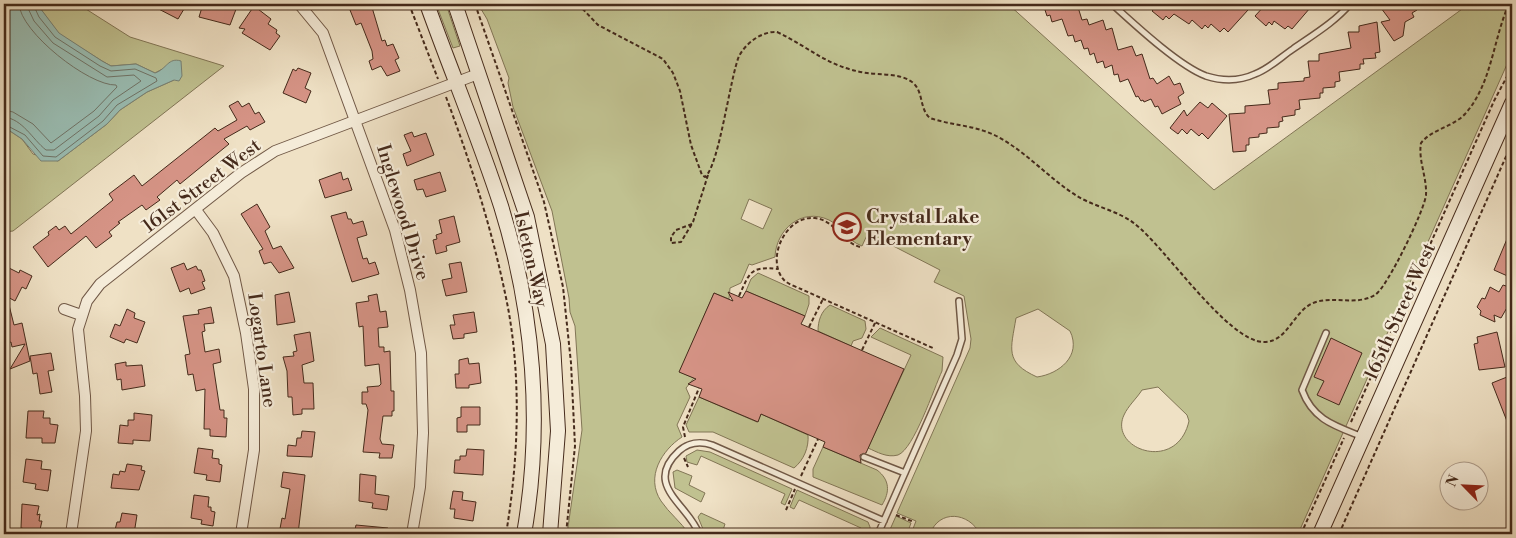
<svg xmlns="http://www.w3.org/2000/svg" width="1516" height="538" font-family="'Libre Bodoni',serif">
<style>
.green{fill:#c0c190;stroke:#827656;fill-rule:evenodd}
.water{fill:#9abeb4;stroke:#788377}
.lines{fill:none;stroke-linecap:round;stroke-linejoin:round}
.shore{stroke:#707468;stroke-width:1}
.building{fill:#d59385;stroke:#452a1b}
.lane-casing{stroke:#705846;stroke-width:8}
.street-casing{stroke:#705846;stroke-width:12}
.secondary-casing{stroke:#452a1b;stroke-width:16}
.path{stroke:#452a1b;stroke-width:2;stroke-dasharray:4 2.5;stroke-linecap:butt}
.lane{stroke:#f5ecd9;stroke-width:5}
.street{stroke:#f5ecd9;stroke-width:10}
.secondary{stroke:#f5ecd9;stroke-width:14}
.labels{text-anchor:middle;stroke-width:4.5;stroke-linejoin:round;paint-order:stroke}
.street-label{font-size:19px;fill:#452a1b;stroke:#f5ecd9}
.poi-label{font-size:19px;font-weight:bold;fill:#452a1b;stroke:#f5ecd9;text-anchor:start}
</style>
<rect width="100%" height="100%" fill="#efe1c5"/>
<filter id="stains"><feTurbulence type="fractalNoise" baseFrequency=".004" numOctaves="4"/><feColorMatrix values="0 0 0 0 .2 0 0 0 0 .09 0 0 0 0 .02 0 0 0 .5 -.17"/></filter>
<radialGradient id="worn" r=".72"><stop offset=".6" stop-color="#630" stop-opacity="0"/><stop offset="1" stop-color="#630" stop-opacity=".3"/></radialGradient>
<path class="green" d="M37 4H78L130 37 224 66 13 231 4 232V127L22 139 33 154 58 161 107 124 120 110 147 92 174 80 166 67 155 73 136 64 111 66 102 61 59 34Z
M436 4H446L460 46 453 48Z
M478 4H1008L1214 190 1469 4H1512V53L1298 534H980C969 512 939 509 930 534H911L916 521 897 513 970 348 971 339 964 296 934 282 940 270 868 233 862 246C846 240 843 227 829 220 801 207 776 230 775 257L752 265 749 264 741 283 730 288 729 299 714 293 680 372 694 378 686 388 690 397 677 425 682 437C662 450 645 477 661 501 669 513 681 522 689 534H567L582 430 575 326 570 312 569 298 552 211 513 107 508 83 509 78 487 19ZM749 199 772 209 763 229 741 219ZM1038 309 1070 331C1082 356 1059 374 1037 377 1004 362 1011 349 1016 318ZM1158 387 1187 415 1189 421C1177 474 1108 449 1124 415 1128 406 1137 398 1142 390Z
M758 273 809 296V304L805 316 746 291 751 279Z
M830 305 865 321 866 329 862 338 853 341 851 346 818 331C818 321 821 311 830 305Z
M880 328 943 357 942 371C934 388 914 449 898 455 887 458 877 452 868 448L911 355 871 337Z
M699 397 757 422 761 414 808 435C809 447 804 460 794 468L713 432H689L686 425Z
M823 447 877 470C890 480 890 492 882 505L813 477V469Z
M697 450 710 452 792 489 785 505 781 503 785 494 701 456 697 465 687 462 686 456Z
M677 470 692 476 689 485 705 493 701 502 675 488 673 472Z
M797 490 868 522 870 527V534H859L861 528 799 500 794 509 790 507Z
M701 513 725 524 722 533 725 534H705L698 517Z
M896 516 911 523 907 534H888Z"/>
<path class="water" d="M4 4H37L59 33 102 61 111 66 136 64 155 73C167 69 168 57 181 61L182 76 179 81 174 80 147 92 120 110 107 124 58 161H41L22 139 4 127Z"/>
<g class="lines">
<path class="shore" d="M4 110 13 112 33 124 51 143 94 111 117 87 116 85C89 86 20 32 19 4
M4 117C23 119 32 139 46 150H54L99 116 113 100 141 81 134 75 107 77 53 43 34 21 26 4
M4 124 25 135 43 156 56 157 103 121 117 105 157 81 156 78 135 69 111 71 100 66 55 37 39 17 33 4"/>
</g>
<path class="building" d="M149 4H187L178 19Z
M203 4H238L230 25 199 17Z
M368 4H371L382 41 385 40 387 46 393 44 399 58 395 60 400 71 387 76 381 66 372 70 369 61 373 59 372 51 361 23 356 25 350 10Z
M1043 4H1077L1082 20 1087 19 1089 25 1103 20 1106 30 1112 28 1118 50 1132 46 1136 56 1142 54 1150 79 1153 78 1157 84 1169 76 1174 85 1180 83 1184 93 1178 97 1181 104 1162 114 1158 106 1155 107 1151 99 1144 102 1143 100 1141 101 1138 96 1136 97 1128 79 1120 82 1118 74 1114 75 1112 65 1105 68 1103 61 1097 63 1094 53 1090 55 1088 48 1084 49 1081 40 1075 42 1073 35 1068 36 1062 19 1052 22 1050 15 1047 16Z
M1159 4H1207L1212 8 1215 4H1241L1248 10 1228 32 1224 28 1220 32 1211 24 1208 28 1205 25 1202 29 1192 20 1189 24 1174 14 1169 19 1166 16 1163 20 1152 11Z
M1266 4H1305L1310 8 1292 29 1288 26 1285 29 1274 21 1272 25 1269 22 1266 26 1255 16Z
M1378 4H1413L1417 10 1412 13 1414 17 1405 22 1403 36 1394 41 1381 22 1390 20Z
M254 6 271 19 268 24 277 30 276 33 280 36 270 50 242 33 245 29 239 28Z
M1377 22 1380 52 1375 53 1376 58 1363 59 1364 64H1360V69L1339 72 1340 81 1335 82V87L1323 88V93H1320V98L1299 100 1300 109 1295 110V115L1282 117 1283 121 1279 122V127L1267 128V133L1259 134V137L1249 138V145H1246V151L1233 152 1229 114 1245 113V106L1270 104 1268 90 1278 89V83L1304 81V78L1310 77 1308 61H1319V54L1351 48 1348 32H1359V26Z
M298 68 311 73 305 88 311 91 306 103 283 93 293 69 296 71Z
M238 101 242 107 249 103 255 114 259 112 265 122 250 130 247 126 224 139 229 144 180 184 177 180 157 197 160 200 146 210 142 205 118 222 120 223 109 232 112 236 96 248 86 236 48 267 33 247 49 235 48 232 56 226 59 230 65 226 71 234 113 200 109 194 134 175 142 186 215 128 218 131 237 120 229 106Z
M1200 102 1208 108 1212 103 1227 116 1208 139 1202 133 1199 136 1191 129 1187 134 1182 129 1178 134 1170 128 1184 110 1187 116Z
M412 132 414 137 426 133 434 155 407 166 403 154 411 151 404 135Z
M341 172 343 180 348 178 352 190 325 198 319 180Z
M440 172 446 191 426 197 423 189 417 190 414 180Z
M257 204 270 227 265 231 273 249 281 246 294 268 279 273 271 262 264 264 259 251 263 249 241 214Z
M346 212 348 219H351L353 224 363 221 367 235 357 238 363 259 367 258 369 264 375 262 379 274 352 282 331 216Z
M454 216 460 242 446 246 447 251 436 254 433 240 437 239 436 235 442 233 439 220Z
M1512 227V278L1494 270Z
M461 262 467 292 446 296 442 280 452 278 449 264Z
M184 263 187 270 196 266 198 270H201L205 281 202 282 205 289 191 294 189 288 180 292 171 268Z
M7 267 19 273 20 270 32 276 26 289 22 287 15 301 4 295V274Z
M1503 285 1512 288V299L1501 318 1494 315 1495 322 1480 315 1481 311 1477 307 1482 298 1485 299 1490 287 1499 292Z
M746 291 805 316 801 324 904 369 866 453 860 455 861 463 823 447 825 442 761 414 758 422 699 397 702 389 688 384 696 379 679 372 714 293 733 301 728 292 742 298Z
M289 292 295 322 277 325 275 295Z
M377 294 380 312 386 311 388 327 378 328 379 347H384V352L390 351 391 391H394V411H392V416H383L380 439 382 444 394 445 392 458H379L380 453 363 452 368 410 366 404H362V392H368L367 387 379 386 381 384 379 364 365 366 363 326 359 327 356 303 369 301 368 296Z
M7 297 14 325 22 323 30 361 10 369 25 344 12 347 11 342 4 344V298Z
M211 307 214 323 204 324 205 331 202 332 205 352 219 349 221 362 213 364 220 410H224V418H227L226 437 210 436V429H204L205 389 196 391 193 374 188 375 185 355 190 354 183 316 199 314 198 310Z
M127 309 135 313 134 318 145 322 137 343 126 339 124 343 110 337 115 324 120 326Z
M474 312 477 332 464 334V338L453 339 450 325H455L453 315Z
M310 332 314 361 302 365 304 383H313L314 409H302V414L293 415 292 397H288L287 371 283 357 294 356 293 352 297 351 294 335Z
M1497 332 1505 367 1479 370 1474 344 1478 343 1477 337Z
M1331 338 1362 353 1339 405 1317 395 1324 381 1314 377Z
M51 353 54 370 48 371 52 392 40 394 37 373 33 374 30 356Z
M468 358 469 364 479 363 481 383 469 385V388H456L455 374H459V360Z
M126 362V366L142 365 145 386 122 390 121 379 117 380 115 364Z
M1512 375V434L1492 383Z
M461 407H480V425H467V432H457V418L461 417Z
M28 411H44L43 418H50V424L58 425 55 443H42V438H26Z
M134 413 152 415 150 441 133 440V444L118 443 120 425 128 426V420H134Z
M302 431 315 432 312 457 287 456 288 445 296 446 297 438H301Z
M198 448 213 450 212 458 219 459V464L222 465 220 482 206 480 207 475 194 473Z
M467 449 484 450 483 475 454 473 455 460H460V456H466Z
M26 459 42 461 41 469 51 470 48 491 35 489 36 484 23 482Z
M127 464 142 466 141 470 145 471 139 490 111 488 113 474 119 475 120 471 125 472Z
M283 472 305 475 298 534H279L282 518 285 519 290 489 281 487Z
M360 474 376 476 375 494 389 496 387 510 372 508 373 503 359 501Z
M453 491 463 492 462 500 476 502 473 521 454 518 455 509H450Z
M194 495 209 497 208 507H211V511L215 512 213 526 201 524 202 520 191 518Z
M22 504 39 506 37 515 40 514 39 521H42L39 534H25L26 529 21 528Z
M122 513 137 515 134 534H114L117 522H120Z
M356 525 388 528V534H354Z"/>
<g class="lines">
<defs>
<path id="lane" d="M1112 4C1134 24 1179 66 1206 76 1222 81 1240 81 1255 74 1269 69 1281 57 1293 49 1313 35 1335 22 1350 4
M1326 333 1302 390C1313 420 1335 426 1363 437
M864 457 905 473
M699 534C689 505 642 485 679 451 688 443 700 441 712 445L884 521
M878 534 957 355 962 339 959 301"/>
<path id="street" d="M299 4 323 33 395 230 410 290 421 353 423 433 420 487 412 534
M196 210 213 233 234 276 246 333 254 389V450L241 534
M64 309 81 315
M71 534 86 431 85 396 78 329 87 301 100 284 241 173 275 151 478 74"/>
<path id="secondary" d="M427 4C451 71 479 138 501 206 534 312 543 425 524 534
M455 4 527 217 553 344 558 431 550 534
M1320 534 1512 103"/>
</defs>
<use href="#lane" class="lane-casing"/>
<use href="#street" class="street-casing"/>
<use href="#secondary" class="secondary-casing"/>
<path class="path" d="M409 4 438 79
M475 4 544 202 563 287 571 363 575 446 566 534
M578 4 598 25 663 59 673 73 680 91 691 145 702 175 705 177C719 166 730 78 739 56 746 43 762 31 777 32 811 48 827 67 867 73 880 75 900 73 912 82 924 91 919 109 930 118 950 125 972 125 992 134 1023 148 1048 178 1077 196 1095 207 1119 211 1135 224 1165 247 1228 342 1264 342 1289 342 1293 309 1316 302 1335 296 1356 306 1375 295 1387 288 1425 209 1426 195 1427 177 1418 160 1421 143 1432 129 1453 127 1465 114 1492 84 1493 39 1509 4
M446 97C470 161 491 226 505 293 522 370 519 457 506 534
M692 224 676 230 671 237V243L681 242 693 222 708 175
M860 247C842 242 836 221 815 218 786 215 765 259 784 280 788 284 796 287 801 289L935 349
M739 296C750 272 750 266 778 269
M809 327 823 299
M862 350 875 323
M1351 422 1494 101 1512 67
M685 437 683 427 699 388
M684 458 688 467
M801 476 818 439
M786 510 795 489
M896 515 914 522
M1301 534 1344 438
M1339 534 1512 143"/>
<use href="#lane" class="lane"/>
<use href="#street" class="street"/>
<use href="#secondary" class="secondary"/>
</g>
<defs>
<symbol id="school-ring" viewBox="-11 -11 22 22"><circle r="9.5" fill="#f5ecd9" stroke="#8f2418" stroke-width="1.5"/><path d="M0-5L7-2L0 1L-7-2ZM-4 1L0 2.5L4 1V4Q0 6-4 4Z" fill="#8f2418"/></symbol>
</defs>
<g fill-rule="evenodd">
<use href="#school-ring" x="831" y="211" width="32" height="32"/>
</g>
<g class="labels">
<g class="street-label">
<text transform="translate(201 185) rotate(-37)" y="7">161st Street West</text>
<text transform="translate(404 212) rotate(73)" y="7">Inglewood Drive</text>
<text transform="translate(532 259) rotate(77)" y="7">Isleton Way</text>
<text transform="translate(1399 311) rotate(-66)" y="7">165th Street West</text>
<text transform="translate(263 350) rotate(82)" y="7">Logarto Lane</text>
</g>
<g class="poi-label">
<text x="866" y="223">Crystal Lake<tspan x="866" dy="22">Elementary</tspan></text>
</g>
</g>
<rect width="1516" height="538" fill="none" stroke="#efe1c5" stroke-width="20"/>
<rect x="5" y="5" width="1506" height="528" fill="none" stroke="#452a1b" stroke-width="2.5"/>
<rect x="10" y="10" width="1496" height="518" fill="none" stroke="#452a1b"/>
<g transform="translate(1464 486) rotate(294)"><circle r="24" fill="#f5ecd9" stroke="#af9e8d"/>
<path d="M0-4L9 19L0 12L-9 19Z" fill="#8f2418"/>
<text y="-8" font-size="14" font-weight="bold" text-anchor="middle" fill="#452a1b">N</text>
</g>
<rect width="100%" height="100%" filter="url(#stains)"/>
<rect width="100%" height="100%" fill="url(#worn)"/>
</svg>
